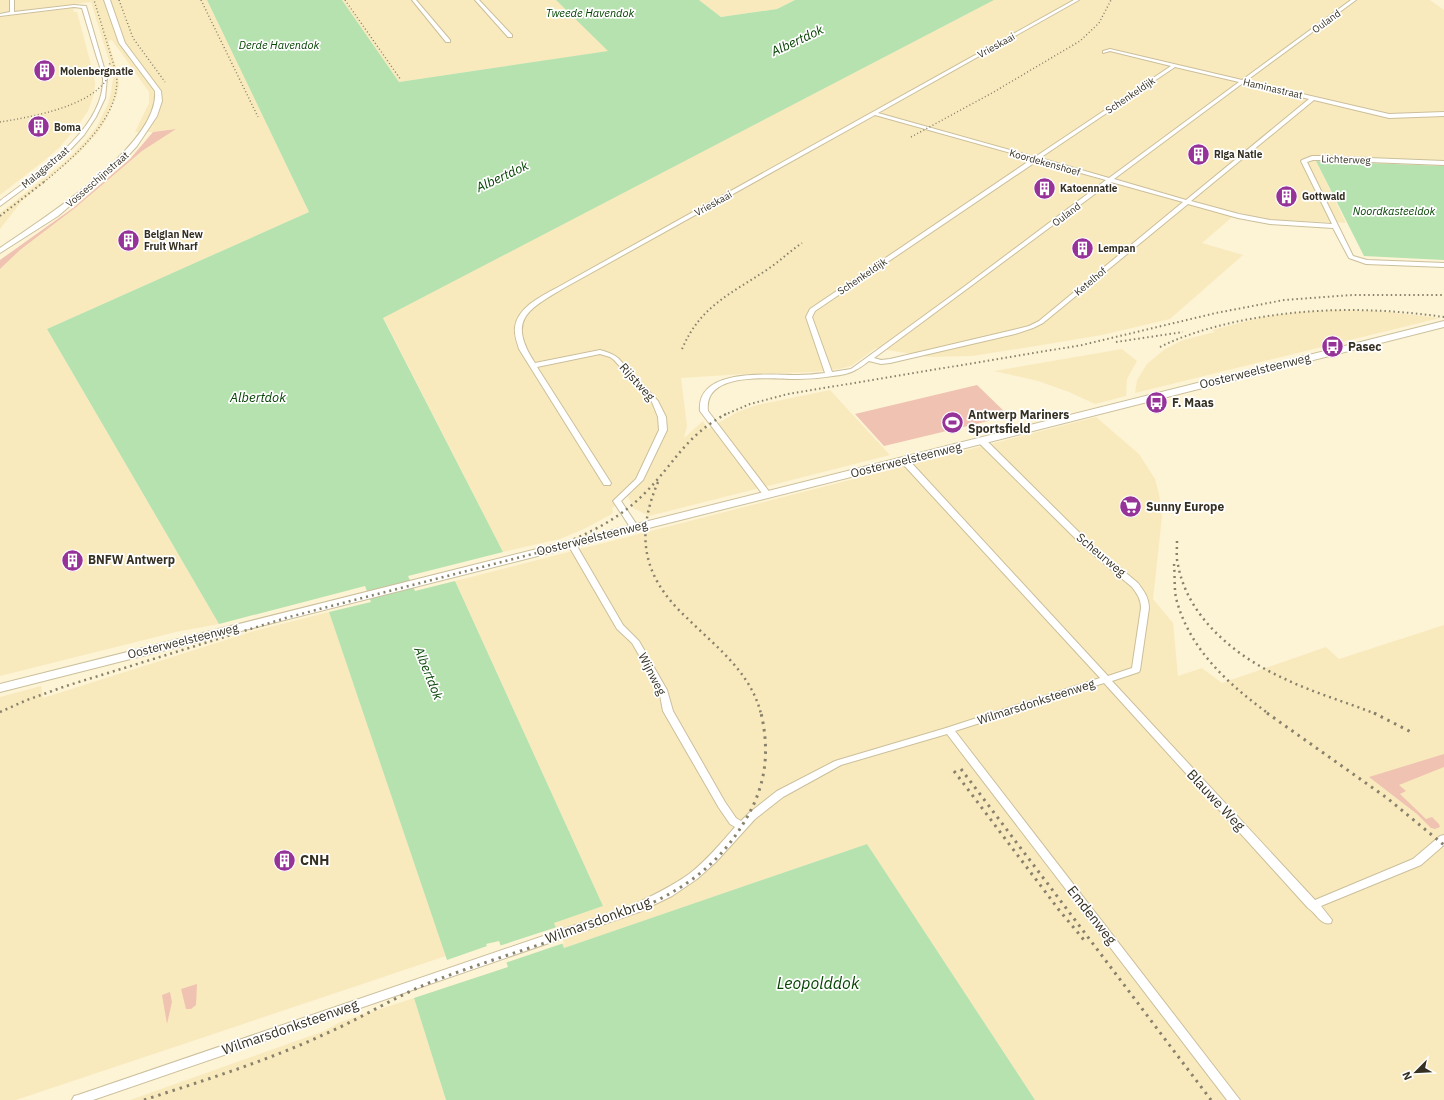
<svg xmlns="http://www.w3.org/2000/svg" width="1444" height="1100" font-family="'IBM Plex Sans',sans-serif">
<style>
.built{fill:#f9eabe}
.green{fill:#efc2b1}
.water{fill:#b6e2af}
.pier{fill:#fdf3d5}
.lines{fill:none;stroke-linecap:round;stroke-linejoin:round}
.minor-casing{stroke:#cbbf9b;stroke-width:2}
.tertiary-casing{stroke:#cbbf9b;stroke-width:2}
.secondary-casing{stroke:#cbbf9b;stroke-width:2}
.minor{fill:#fff;fill-rule:evenodd}
.tertiary{fill:#fff;fill-rule:evenodd}
.secondary{fill:#fff;fill-rule:evenodd}
.rail-far3{stroke:#88816c;stroke-width:1.5;stroke-dasharray:1 2.5;stroke-linecap:butt}
.rail-far2{stroke:#88816c;stroke-width:2;stroke-dasharray:1.5 3;stroke-linecap:butt}
.rail-far1{stroke:#88816c;stroke-width:2.5;stroke-dasharray:2 4;stroke-linecap:butt}
.rail{stroke:#88816c;stroke-width:3;stroke-dasharray:2.5 5;stroke-linecap:butt}
.labels{text-anchor:middle;stroke-width:3.5;stroke-linejoin:round;paint-order:stroke}
.far-street-label{font-size:10px;fill:#353022;stroke:#fff}
.far-poi-label{font-size:10px;font-weight:bold;fill:#353022;stroke:#fff;text-anchor:start}
.far-water-label{font-size:11px;font-style:italic;fill:#044300;stroke:#fff}
.poi-label{font-size:12px;font-weight:bold;fill:#353022;stroke:#fff;text-anchor:start}
.street-label{font-size:12px;fill:#353022;stroke:#fff}
.water-label{font-size:13px;font-style:italic;fill:#044300;stroke:#fff}
.near-street-label{font-size:14px;fill:#353022;stroke:#fff}
.near-poi-label{font-size:14px;font-weight:bold;fill:#353022;stroke:#fff;text-anchor:start}
.near-water-label{font-size:16px;font-style:italic;fill:#044300;stroke:#fff}
</style>
<rect width="100%" height="100%" fill="#fdf3d5"/>
<path class="built" d="M0 0H207L309 212 47 329 219 624 176 632 0 676V269L20 250 75 208 142 151 175 129 153 132H135L149 103V92L112 40 108 41 118 73 119 85 117 95 105 121 98 132 79 153 22 201 0 229V213L67 160 88 138 97 126 108 104 111 93 113 78 110 64 91 2 0 13Z
M342 0H556L609 51 399 82Z
M699 0H795L777 9 721 17Z
M994 0H1430L1444 10V166L1316 161 1346 223 1262 219 1238 212 1202 243 1243 255 1170 319 1102 335 1036 346 972 356 929 357 876 348 851 366 839 369 814 372 744 374 681 378 687 426 684 438 703 421 708 429 737 412 757 405 830 390 890 455 649 516 633 508 628 496 612 508 613 511 612 514 586 528 560 539 503 552 383 317Z
M73 8 74 12H77L93 72 95 83 94 94 88 111 79 124 60 147 45 160 0 195V17Z
M1334 310 1380 311 1440 318 1135 393 1137 380 1147 364 1165 349 1183 340 1215 332 1212 330 1263 317 1300 312Z
M1122 349 1137 361 1127 379 1126 396 1095 404 1069 392 1038 381 994 371Z
M1096 417 1139 454 1155 479 1159 494 1162 517 1153 599 1173 623 1178 676 1202 668 1222 683 1326 647 1339 659 1444 625V1100H1035L867 844 564 948 553 923 603 906 455 581Z
M329 612 446 956 16 1100H0V697L41 686 43 698 254 631Z
M414 998 446 1100H130L324 1031 340 1022Z"/>
<path class="green" d="M176 129 142 151 75 208 20 250 0 269V260L73 208 130 159 153 132Z
M977 385 1009 416 884 446 855 414Z
M1444 754V767L1399 785 1406 791 1400 794 1426 819 1432 817 1439 824 1440 827 1435 829 1431 828 1417 814 1369 777Z
M197 984 196 1005 191 1009H186L181 989Z
M170 992 172 1002 167 1024 162 995Z"/>
<path class="water" d="M207 0H342L399 82 608 51 556 0H699L721 17 777 9 795 0H994L383 318 503 552 408 576 415 591 455 581 603 906 554 923 564 948 867 844 1035 1100H446L414 998 508 967 499 941 486 944 487 946 447 960 329 612 371 602 365 586 219 624 47 329 309 212Z
M1316 161 1444 166V260L1364 256Z"/>
<path class="pier" d="M557 927 564 943 505 963 499 946Z"/>
<g class="lines">
<defs>
<path id="minor" d="M10 0H14V12L74 5 86 6 107 78 105 98 96 117 84 135 69 151 34 181 0 206V201C36 174 104 130 103 79 102 72 99 64 97 58 92 41 87 25 82 8L74 7 0 16V14L10 12Z
M412 0H416L450 40V42H446Z
M475 0H479L512 35V37H508Z
M1074 0H1079L878 113 1035 157 1171 66 1110 51 1103 53V51L1110 49 1242 80 1351 0H1356L1246 81 1389 114 1444 112V116L1389 118 1314 100 1191 201 1239 214 1270 220 1332 224 1301 161 1302 160 1312 156H1319L1444 161V165L1319 160H1313L1307 162 1353 256 1367 260 1444 263V267L1366 264 1349 258 1333 228 1270 224 1238 218 1188 204 1043 323 1033 328 1015 334 890 363 881 364 869 361C856 371 850 374 833 376 821 378 809 379 797 379 773 379 703 370 708 411L771 494 770 496H764L700 411C696 367 771 375 798 375 807 375 816 374 825 373L806 317 810 309 1032 159 875 115 564 288C527 310 507 320 535 363L600 350C607 352 613 354 618 358L658 401 666 417 667 430 643 480 621 501 639 528 638 530H632L613 501 636 479 659 430 658 417 652 402 614 360 610 357 600 354 537 367 611 483 610 485H604L519 349C517 342 514 335 515 327 518 306 544 295 560 286ZM1175 67 1239 82 1109 178 1040 158ZM1243 83 1309 99 1186 200 1114 179ZM1037 161 1106 180 965 286 851 369 832 372 812 317 815 311ZM1111 182 1183 202 1039 321 1029 326 1013 330 890 359 881 360 874 358Z
M979 439H985L1090 543 1138 583C1144 591 1149 598 1149 608L1140 670 1139 672 1112 681 1315 900 1413 859 1440 836 1444 835V845L1421 865 1321 906 1332 920 1331 923C1321 926 1316 913 1308 908L1104 683 955 731 1240 1100H1227L947 734 841 765 783 797 755 819 716 862 697 879 672 896 639 912 93 1100H72L74 1096 78 1095 631 906C651 896 671 887 689 874 706 861 721 843 735 827L730 824 719 808 663 711 659 690 632 643 617 629 567 543 568 541H574L623 625 639 641 667 690 673 711 725 802 736 818 741 821 749 813 777 791 835 761 946 728 1100 678 901 462 900 460 901 458H907L1108 676 1132 668 1141 608C1141 599 1137 594 1132 587L1084 547 979 443 978 441Z"/>
<path id="tertiary" d="M104 0H110L125 43 161 91 162 101 157 116 137 146 125 159 58 216 0 253V248C41 220 160 145 155 91L119 43Z"/>
<path id="secondary" d="M1444 321V327L0 692V684Z"/>
</defs>
<use href="#minor" class="minor-casing"/>
<use href="#tertiary" class="tertiary-casing"/>
<use href="#secondary" class="secondary-casing"/>
<use href="#minor" class="minor"/>
<use href="#tertiary" class="tertiary"/>
<use href="#secondary" class="secondary"/>
<path class="rail-far3" d="M119 0 133 38 165 82
M201 0 258 117
M345 0 401 80
M0 122C31 117 89 107 107 79 110 74 109 67 110 61
M911 137 992 93 1080 41 1099 23 1111 0
M44 182C74 157 124 115 116 72L94 0"/>
<path class="rail-far2" d="M0 216 45 181
M1116 342 1183 332
M1160 347C1184 335 1209 328 1235 322 1305 307 1374 307 1444 317
M682 349C701 305 731 294 768 269 780 261 790 251 802 243
M724 415 750 404 788 394 1082 345 1216 313 1284 300 1352 295H1444"/>
<path class="rail-far1" d="M658 482C635 536 643 577 686 617 715 646 751 672 761 714
M1177 541C1177 549 1176 558 1178 565 1188 619 1238 658 1285 679 1314 693 1346 702 1376 714
M1174 564C1175 575 1174 587 1176 598 1189 649 1228 684 1269 714
M0 712 27 700 66 686 289 617 540 552C578 539 615 523 644 494 675 463 685 436 726 414"/>
<path class="rail" d="M1267 713 1387 798 1444 845
M1374 713 1413 733
M961 769 1211 1100
M954 771 1059 910 1084 940
M144 1100C205 1080 267 1061 325 1034 364 1017 399 994 439 979 484 962 531 948 577 932 646 908 707 887 746 819 766 785 770 752 761 713"/>
</g>
<defs>
<symbol id="building-disc" viewBox="-11 -11 22 22"><circle r="9.5" fill="#963399" stroke="#fff"/><path d="M-4-6H4V6H1V3H-1V6H-4ZM-2.5-4.3h1.7v1.8h-1.7ZM.8-4.3h1.7v1.8H.8ZM-2.5-1h1.7V.8h-1.7ZM.8-1h1.7V.8H.8Z" fill="#fff"/></symbol>
<symbol id="bus-disc" viewBox="-11 -11 22 22"><circle r="9.5" fill="#963399" stroke="#fff"/><path d="M-5-6H5V4H4V6H2V4H-2V6H-4V4H-5ZM-3.5-4V0h7V-4ZM-3.5 1.2v1.5H-2V1.2ZM2 1.2v1.5H3.5V1.2Z" fill="#fff"/></symbol>
<symbol id="stadium-disc" viewBox="-11 -11 22 22"><circle r="9.5" fill="#963399" stroke="#fff"/><path d="M0-5a6.5 5 0 1 0 0 10a6.5 5 0 1 0 0-10ZM-3.5-1.8h7v3.6h-7Z" fill="#fff"/></symbol>
<symbol id="supermarket-disc" viewBox="-11 -11 22 22"><circle r="9.5" fill="#963399" stroke="#fff"/><path d="M-6-5.5h2.5l.6 2H6L4.5 2H-2.5L-4.4-4H-6ZM-1.5 3.2a1.3 1.3 0 1 0 .1 0ZM3 3.2a1.3 1.3 0 1 0 .1 0Z" fill="#fff"/></symbol>
</defs>
<g fill-rule="evenodd">
<use href="#building-disc" x="32" y="58" width="25" height="25"/>
<use href="#building-disc" x="26" y="114" width="25" height="25"/>
<use href="#building-disc" x="1186" y="142" width="25" height="25"/>
<use href="#building-disc" x="1032" y="176" width="25" height="25"/>
<use href="#building-disc" x="1274" y="184" width="25" height="25"/>
<use href="#building-disc" x="116" y="228" width="25" height="25"/>
<use href="#building-disc" x="1070" y="236" width="25" height="25"/>
<use href="#bus-disc" x="1320" y="334" width="25" height="25"/>
<use href="#bus-disc" x="1144" y="390" width="25" height="25"/>
<use href="#stadium-disc" x="940" y="410" width="25" height="25"/>
<use href="#supermarket-disc" x="1118" y="494" width="25" height="25"/>
<use href="#building-disc" x="60" y="548" width="25" height="25"/>
<use href="#building-disc" x="272" y="848" width="25" height="25"/>
</g>
<g class="labels">
<g class="far-street-label">
<text transform="translate(1326 21) rotate(-36)" y="4">Ouland</text>
<text transform="translate(996 45) rotate(-29)" y="4">Vrieskaai</text>
<text transform="translate(1273 88) rotate(13)" y="4">Haminastraat</text>
<text transform="translate(1130 95) rotate(-34)" y="4">Schenkeldijk</text>
<text transform="translate(1346 159) rotate(2)" y="4">Lichterweg</text>
<text transform="translate(1045 162) rotate(16)" y="4">Koordekenshoef</text>
<text transform="translate(45 167) rotate(-40)" y="4">Malagastraat</text>
<text transform="translate(97 179) rotate(-41)" y="4">Vosseschijnstraat</text>
<text transform="translate(713 203) rotate(-29)" y="4">Vrieskaai</text>
<text transform="translate(1066 214) rotate(-37)" y="4">Ouland</text>
<text transform="translate(862 276) rotate(-34)" y="4">Schenkeldijk</text>
<text transform="translate(1090 281) rotate(-40)" y="4">Ketelhof</text>
</g>
<g class="far-poi-label">
<text x="60" y="75">Molenbergnatie</text>
<text x="54" y="131">Boma</text>
<text x="1214" y="158">Riga Natie</text>
<text x="1060" y="192">Katoennatie</text>
<text x="1302" y="200">Gottwald</text>
<text x="144" y="238">Belgian New<tspan x="144" dy="12">Fruit Wharf</tspan></text>
<text x="1098" y="252">Lempan</text>
</g>
<g class="far-water-label">
<text x="590" y="17">Tweede Havendok</text>
<text x="279" y="49">Derde Havendok</text>
<text x="1394" y="215">Noordkasteeldok</text>
</g>
<g class="poi-label">
<text x="1348" y="351">Pasec</text>
<text x="1172" y="407">F. Maas</text>
<text x="968" y="419">Antwerp Mariners<tspan x="968" dy="14">Sportsfield</tspan></text>
<text x="1146" y="511">Sunny Europe</text>
<text x="88" y="564">BNFW Antwerp</text>
</g>
<g class="street-label">
<text transform="translate(1255 371) rotate(-14)" y="4">Oosterweelsteenweg</text>
<text transform="translate(637 382) rotate(48)" y="4">Rijstweg</text>
<text transform="translate(906 460) rotate(-14)" y="4">Oosterweelsteenweg</text>
<text transform="translate(592 538) rotate(-14)" y="4">Oosterweelsteenweg</text>
<text transform="translate(1101 555) rotate(40)" y="4">Scheurweg</text>
<text transform="translate(183 641) rotate(-14)" y="4">Oosterweelsteenweg</text>
<text transform="translate(652 674) rotate(63)" y="4">Wijnweg</text>
<text transform="translate(1036 702) rotate(-18)" y="4">Wilmarsdonksteenweg</text>
</g>
<g class="water-label">
<text transform="translate(797 40) rotate(-25)" y="5">Albertdok</text>
<text transform="translate(502 176) rotate(-25)" y="5">Albertdok</text>
<text x="258" y="402">Albertdok</text>
<text transform="translate(429 673) rotate(68)" y="5">Albertdok</text>
</g>
<g class="near-street-label">
<text transform="translate(1216 800) rotate(47)" y="5">Blauwe Weg</text>
<text transform="translate(1092 915) rotate(52)" y="5">Emdenweg</text>
<text transform="translate(598 920) rotate(-20)" y="5">Wilmarsdonkbrug</text>
<text transform="translate(290 1027) rotate(-19)" y="5">Wilmarsdonksteenweg</text>
</g>
<g class="near-poi-label">
<text x="300" y="865">CNH</text>
</g>
<g class="near-water-label">
<text x="818" y="989">Leopolddok</text>
</g>
</g>
<g transform="translate(1416 1072) rotate(246)" stroke="#ffffff" stroke-width="3" paint-order="stroke">
<path d="M0-3L7 15L0 10L-7 15Z" fill="#353022"/>
<text y="-6" font-size="11" font-weight="bold" text-anchor="middle" fill="#353022">N</text>
</g>
</svg>
